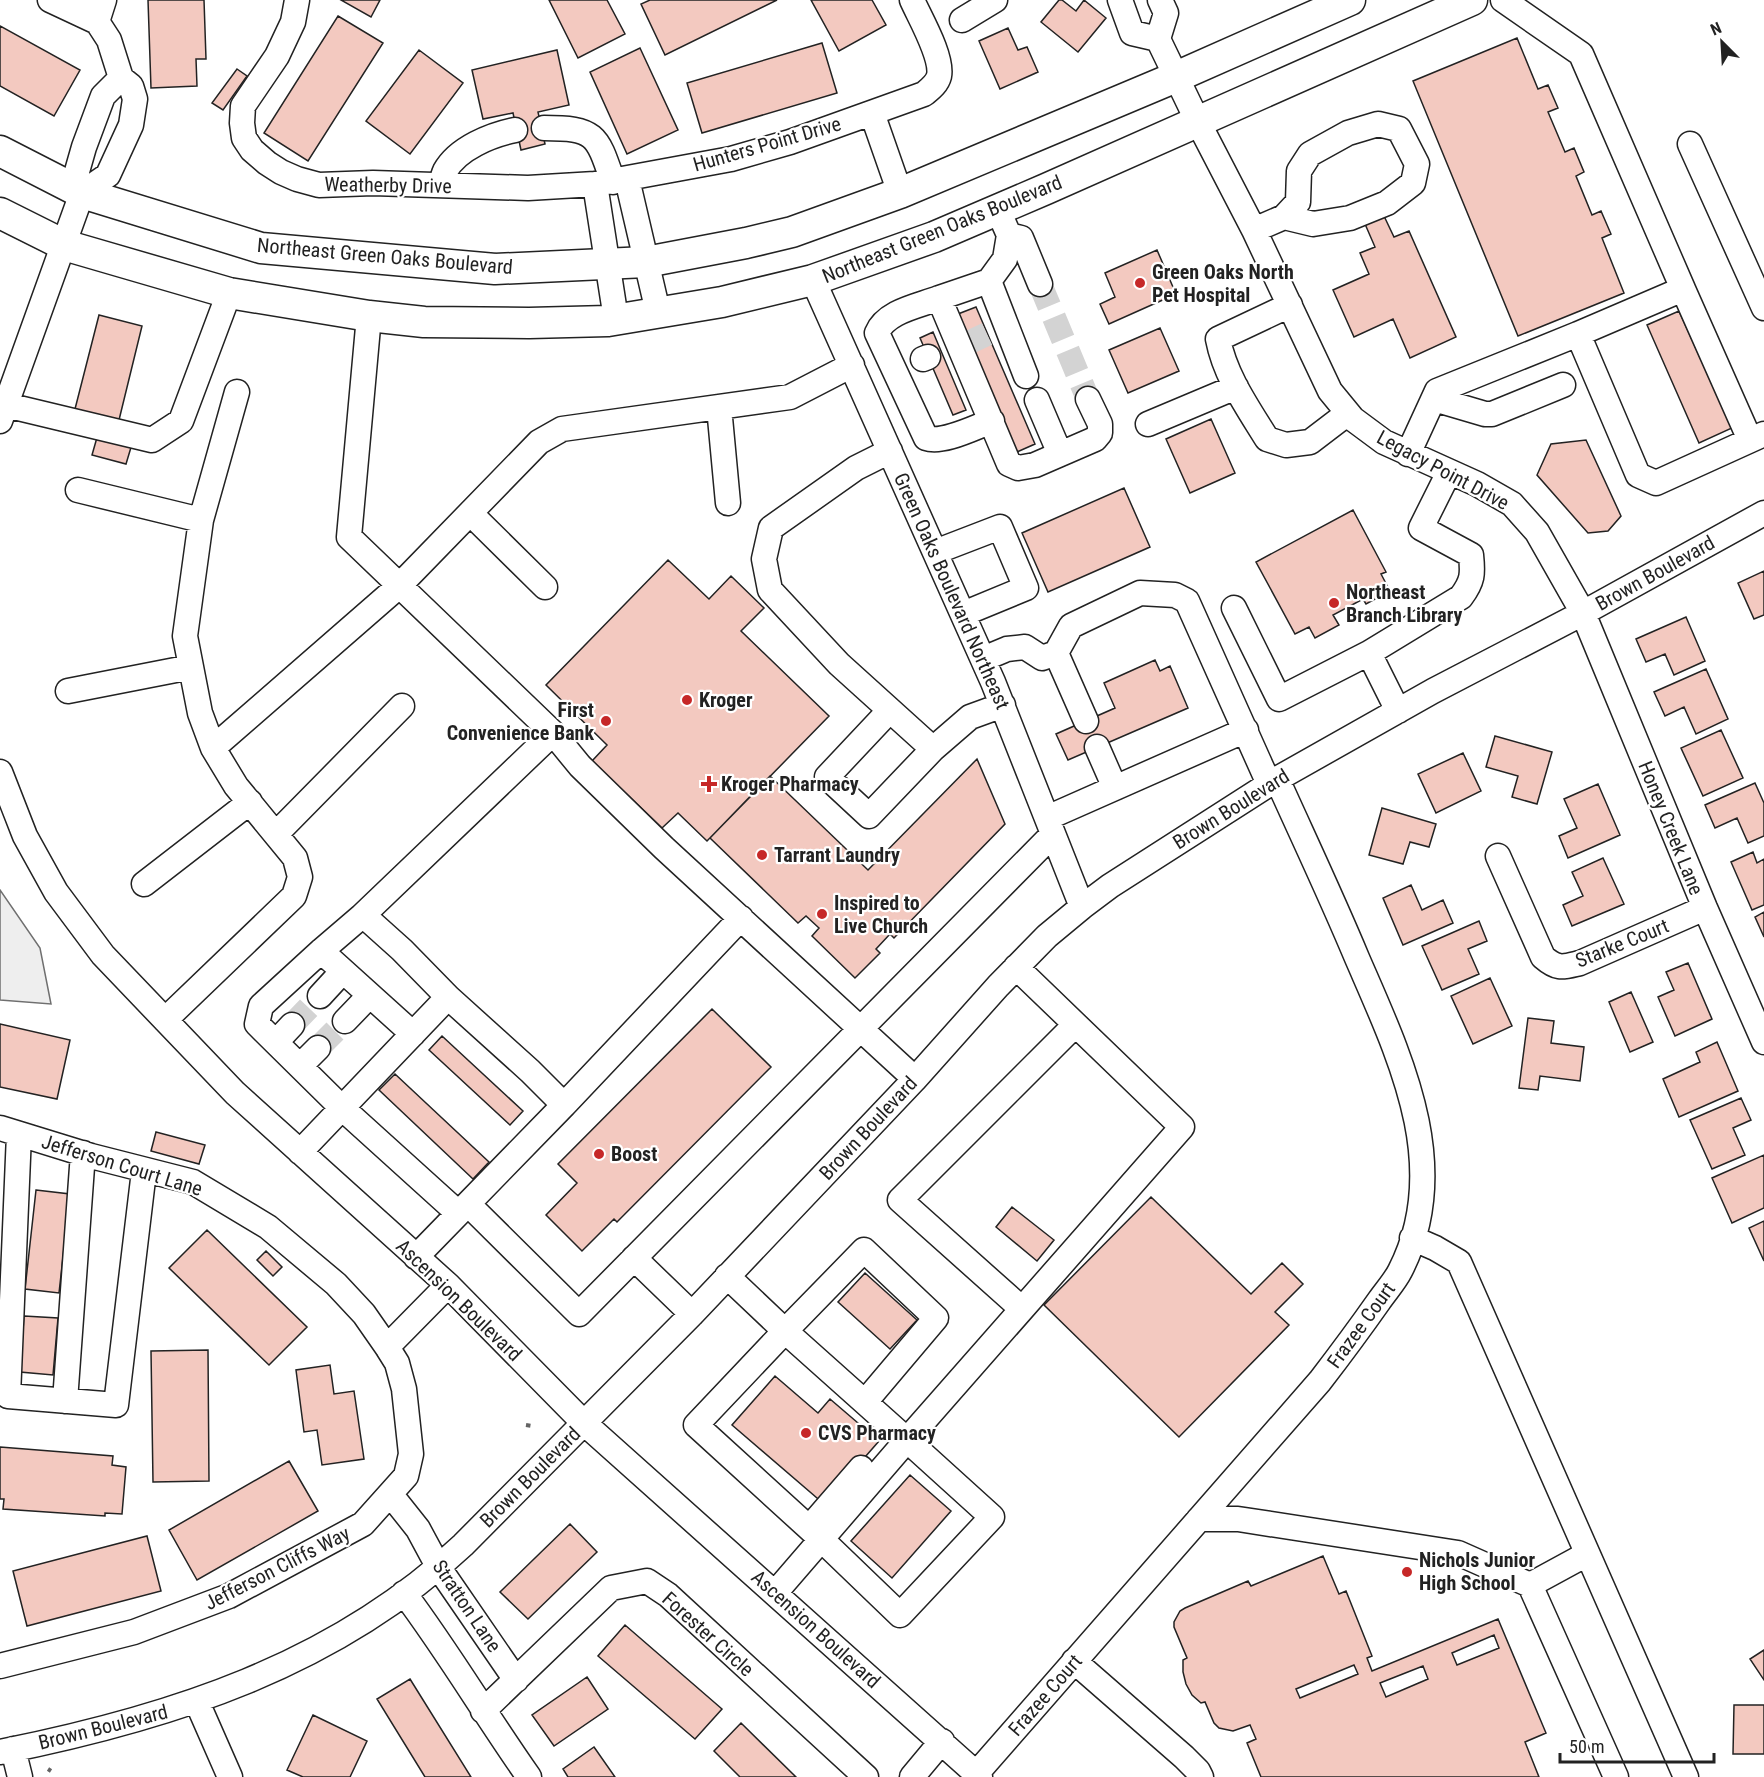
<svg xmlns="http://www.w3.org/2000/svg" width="1764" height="1777" font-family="'Roboto Condensed',sans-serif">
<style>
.green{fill:#eee;stroke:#6f6f6f;stroke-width:1.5}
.building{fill:#f3c9c0;stroke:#222;stroke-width:1.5;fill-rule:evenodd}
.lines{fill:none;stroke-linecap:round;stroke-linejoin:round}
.minor-tunnel{stroke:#d3d3d3;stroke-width:24;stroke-dasharray:24 12;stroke-linecap:butt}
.minor-casing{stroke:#222;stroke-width:27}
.major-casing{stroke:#222;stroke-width:33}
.path{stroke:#646464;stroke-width:4;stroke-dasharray:4.5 3;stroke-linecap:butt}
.minor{stroke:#fff;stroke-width:24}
.major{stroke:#fff;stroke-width:30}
.poi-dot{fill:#c62828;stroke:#fff;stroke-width:2}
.labels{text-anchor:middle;stroke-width:4.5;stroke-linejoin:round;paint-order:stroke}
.street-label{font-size:20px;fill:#222;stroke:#fff}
.poi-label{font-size:20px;font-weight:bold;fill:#222;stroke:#fff;text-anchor:start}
</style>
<rect width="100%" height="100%" fill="#fff"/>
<path class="green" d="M0 890 40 948 51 1004 0 1000Z"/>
<path class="building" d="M148 0H204L206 59H196L197 86 151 88Z
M341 0H380L371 17Z
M549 0H607L625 34 578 58Z
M650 0H777L665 55 641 4Z
M811 0H872L886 25 839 51Z
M1059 0H1062L1076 11 1084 0 1106 18 1078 52 1041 22Z
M338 16 383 43 308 161 264 133Z
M0 26 80 70 54 116 0 86Z
M1008 28 1018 50 1027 47 1038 72 1000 89 979 41Z
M1517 38 1538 89 1548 85 1558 108 1548 112 1565 152 1574 148 1584 172 1576 176 1592 215 1601 211 1611 234 1602 238 1624 293 1518 336 1413 81Z
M822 43 837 93 702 133 687 83Z
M640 48 678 130 627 154 590 72Z
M419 50 463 83 410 154 366 121Z
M557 50 569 105 538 112 545 144 521 150 513 113 483 119 472 70Z
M237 69 247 76 223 110 212 103Z
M1384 216 1394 237 1409 231 1456 337 1410 358 1393 319 1354 337 1333 290 1369 274 1360 253 1375 247 1365 224Z
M1157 250 1176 294 1109 324 1100 304 1115 297 1105 273Z
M976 307 1035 444 1017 452 958 314Z
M1679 311 1732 428 1699 443 1647 325Z
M99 315 142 326 119 420 75 409Z
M1160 328 1179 371 1128 393 1109 350Z
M933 332 966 410 953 415 920 338Z
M1211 419 1235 473 1190 493 1166 439Z
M98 434 132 444 126 464 92 455Z
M1586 440 1621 516 1608 531 1588 533 1537 475 1551 444Z
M1124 488 1150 547 1048 592 1022 533Z
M1353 510 1386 572 1381 574 1390 591 1366 604 1363 599 1333 615 1339 625 1315 638 1309 627 1295 634 1256 562Z
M668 560 709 599 731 576 764 608 741 631 829 716 707 841 678 813 662 828 592 761 607 745 546 685Z
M1764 571V615L1754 619 1738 583Z
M1686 617 1705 661 1674 675 1665 654 1646 662 1636 639Z
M1155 660 1160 671 1170 666 1188 708 1068 760 1056 734 1115 708 1104 683Z
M1706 669 1728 719 1696 734 1684 707 1665 716 1654 692Z
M1721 730 1743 778 1703 796 1681 748Z
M1495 736 1552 752 1537 804 1512 797 1518 776 1486 767Z
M1463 753 1481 791 1436 813 1418 774Z
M977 759 1005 824 894 938 890 934 876 949 880 953 855 978 812 936 819 928 806 916 798 923 710 838 770 776 868 870Z
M1755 783 1764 803V836L1748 843 1737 818 1715 828 1705 805Z
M1598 784 1620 835 1568 858 1559 836 1577 828 1564 799Z
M1382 808 1436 824 1429 847 1410 842 1403 864 1369 855Z
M1753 852 1757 863 1764 859V905L1752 910 1731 862Z
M1603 858 1624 904 1572 926 1563 905 1583 896 1572 872Z
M1411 885 1422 910 1443 900 1453 923 1403 945 1383 898Z
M1764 912V937L1755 917Z
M1479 921 1487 941 1468 949 1479 974 1442 990 1422 946Z
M1688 963 1712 1019 1675 1036 1658 997 1674 990 1666 972Z
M1490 978 1512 1026 1473 1044 1451 996Z
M1631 992 1653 1042 1630 1052 1609 1002Z
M712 1009 771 1067 617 1222 614 1219 582 1251 546 1215 577 1183 558 1164Z
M1528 1018 1554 1021 1551 1043 1584 1047 1580 1081 1540 1076 1538 1090 1519 1088Z
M0 1024 70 1040 57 1099 0 1087Z
M442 1036 523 1111 510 1125 429 1050Z
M1717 1042 1738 1091 1679 1117 1663 1079 1700 1062 1696 1052Z
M395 1074 489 1162 473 1179 379 1090Z
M1741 1098 1751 1120 1733 1128 1745 1155 1712 1169 1690 1120Z
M156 1132 205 1145 199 1164 151 1151Z
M1764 1155V1208L1732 1223 1712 1178Z
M36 1190 70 1194 59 1293 25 1289Z
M1151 1197 1251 1294 1282 1263 1303 1284 1275 1312 1289 1325 1179 1437 1044 1305Z
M1012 1207 1054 1240 1037 1261 996 1227Z
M1764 1221V1261L1749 1228Z
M207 1230 307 1327 269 1365 169 1268Z
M266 1251 282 1267 273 1276 257 1260Z
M865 1273 917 1320 890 1349 838 1302Z
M24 1316 58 1318 53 1375 20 1372Z
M208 1350 209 1481 153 1482 151 1351Z
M330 1365 334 1394 354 1391 364 1459 322 1465 317 1430 304 1432 296 1370Z
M775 1376 818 1413 830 1399 879 1441 824 1504 732 1425Z
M0 1447 113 1456 112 1465 126 1467 122 1514 105 1513V1516L3 1509 4 1499H0Z
M289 1461 318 1511 197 1580 169 1530Z
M910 1475 951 1511 892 1578 851 1541Z
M570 1524 597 1552 528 1619 500 1592Z
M147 1536 161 1591 27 1626 13 1571Z
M1323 1556 1339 1594 1346 1591 1372 1656 1367 1658 1372 1671 1498 1619 1546 1733 1525 1742 1539 1777H1261L1247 1743 1256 1739 1250 1725 1233 1731 1219 1728 1214 1723 1205 1702 1201 1703 1192 1695 1186 1684 1183 1672V1660L1187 1658 1174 1627V1622L1180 1611 1185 1608 1248 1581 1251 1586ZM1494 1635 1499 1648 1457 1665 1452 1653ZM1354 1665 1358 1674 1300 1698 1296 1689ZM1423 1666 1428 1679 1386 1697 1380 1683Z
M625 1625 722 1709 695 1739 598 1656Z
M1764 1650V1680L1750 1659Z
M587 1677 608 1709 554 1746 532 1715Z
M410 1679 471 1777H425L377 1699Z
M1734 1705H1764V1754H1733Z
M313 1715 367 1741 350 1777H303L287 1770Z
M741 1723 796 1777H740L714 1751Z
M594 1747 615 1777H568L563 1769Z"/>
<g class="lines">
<path class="minor-tunnel" d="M1040 284 1088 399
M970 342 987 334
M292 1025 320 996
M318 1048 345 1021"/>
<defs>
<path id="minor" d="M50 0 97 22 104 0
M297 0 293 22 277 56 243 106 242 123 244 138 252 150 267 163 281 172 297 179 319 185 373 183 528 188 595 184 731 159 790 142 924 94C930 89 937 84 939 76 943 57 920 18 912 0
M1120 0 1132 33 1158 39
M1160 0 1166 13 1158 39 1198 122 1254 230 1330 391 1353 419 1384 442 1477 484 1512 504 1537 532 1583 613 1705 908 1764 1042
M1503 0 1581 54 1683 289
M962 20 995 0
M872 113 900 193
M544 128C596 128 597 135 613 182
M1690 144 1764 308
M627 179 658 312
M595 184 616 319
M441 185C442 181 443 175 445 171 458 148 491 135 515 130
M82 193 108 175 131 125 135 99 131 86 121 78 109 40 83 0
M82 193 76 175 84 147 103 96 121 78
M998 210 1009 235 1005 259 989 281 939 298 1009 464 1018 468 1035 465 1095 439 1100 433V424L1088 399
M1254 230 1284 217 1298 202 1299 171 1310 154 1348 133 1378 124 1399 129 1417 164 1413 183 1387 203 1350 218 1313 224 1284 217
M1009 235 1021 238 1040 284
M813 280 993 682 1082 907
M989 281 1026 376
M939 298C919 306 886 311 877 333L926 438C943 444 975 427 992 421
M1290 305 1218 339C1225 376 1248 408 1267 439L1286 445 1310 442 1348 413
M369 316 349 537 553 733
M923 359 928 357
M1434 399 1485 414H1492L1563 385
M1037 400 1060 454
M6 405 152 440 181 421 229 293
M719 407 728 503
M0 421 82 193
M1148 424 1236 387
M1750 440 1683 289 1578 334 1638 475 1656 483 1764 434
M890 451 856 468 771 528 764 559 770 590 839 664 933 749 970 717 1003 705
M1408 454 1437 391 1578 334
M78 490 201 520
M470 513 545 587
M935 552 1000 527 1026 588 963 614
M1234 608 1279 699 1369 653
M1056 653 1086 721
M983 659 1007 649 1025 647 1042 658 1056 653 1071 626 1140 593 1175 595 1187 601 1269 784
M68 691 191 667
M890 710 827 777 869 816 933 749
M1398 711 1369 653 1461 597C1473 581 1473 574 1471 555L1421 528 1449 472
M1097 747 1115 788
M213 748 399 586 539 442 562 429 790 397 852 365
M0 772 25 836 56 892 103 955 235 1093 448 1285 584 1423 980 1777
M1047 818 1246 730
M276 834 402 706
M1498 856 1543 957C1558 970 1563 967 1580 963L1705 908
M144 884 250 802
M363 915 321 951 261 1006 257 1024 342 1108 458 1213
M321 951 413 1034
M320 996 343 971
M165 1020 294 896 300 877 295 858 236 786 213 748 200 713 185 636 201 520 237 392
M345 1021 369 996
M276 1042 292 1025
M300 1066 318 1048
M564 1105 741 918
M0 1128 91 1156 193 1182 268 1227 336 1284 364 1314 387 1347 397 1363 404 1389 411 1454 406 1476 363 1524 229 1596 134 1632 0 1666
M19 1134 8 1396 116 1405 144 1171
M300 1152 448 997 402 950 363 915 553 733 580 766 664 848 915 1079
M468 1204 579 1314 1053 834
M1412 1238 1435 1248 1459 1262 1686 1777
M416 1257 564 1105 530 1071 448 997
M634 1258 692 1314
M727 1276 785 1331 696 1425 821 1539 900 1615 992 1517 907 1440 1182 1127 1016 967
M1022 1309 900 1200 1075 1025
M387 1347 448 1285
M65 1401 83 1153
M391 1495 418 1529 439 1568 516 1680
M1199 1519H1238L1458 1553 1530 1585 1616 1777
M809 1528 861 1468
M1530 1585 1587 1554
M404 1593C449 1653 486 1716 529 1777
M775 1593 907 1440 785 1331 864 1250 936 1318 865 1402
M1074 1661 1184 1757 1198 1771 1201 1777
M197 1702 230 1777
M483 1711 611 1588 647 1581 668 1595 866 1777
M13 1749 20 1777
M0 1752C170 1718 334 1666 463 1545L692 1314 915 1079 998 986 1047 936 1082 907 1110 886 1277 779 1433 691 1583 613 1764 513
M976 1774 1320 1381C1340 1355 1360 1328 1379 1301 1386 1291 1395 1281 1400 1271 1454 1166 1399 1055 1357 958 1332 898 1304 839 1277 779
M912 1777 942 1741"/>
<path id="major" d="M0 151 82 193 261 248 495 269 646 262 746 243 792 232 900 193 1176 77 1350 0
M0 213 64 245 229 293 369 316 424 322 529 323 608 321 722 302 813 280 934 237 1046 189 1472 0"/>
</defs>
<use href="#minor" class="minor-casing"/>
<use href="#major" class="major-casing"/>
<path class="path" d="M526 1425 532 1426
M48 1769 51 1771"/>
<use href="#minor" class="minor"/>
<use href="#major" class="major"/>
</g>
<g class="poi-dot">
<circle cx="1140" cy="283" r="6"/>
<circle cx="1334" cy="603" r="6"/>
<circle cx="687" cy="700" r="6"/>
<circle cx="606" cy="721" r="6"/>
<path d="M706 775h6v6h6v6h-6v6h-6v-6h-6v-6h6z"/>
<circle cx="762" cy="855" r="6"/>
<circle cx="822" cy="914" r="6"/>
<circle cx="599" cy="1154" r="6"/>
<circle cx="806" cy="1433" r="6"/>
<circle cx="1407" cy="1572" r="6"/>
</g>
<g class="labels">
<g class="street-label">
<text transform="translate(767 144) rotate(-16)" y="7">Hunters Point Drive</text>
<text transform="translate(388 185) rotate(1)" y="7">Weatherby Drive</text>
<text transform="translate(942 229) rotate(-22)" y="7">Northeast Green Oaks Boulevard</text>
<text transform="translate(385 256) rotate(5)" y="7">Northeast Green Oaks Boulevard</text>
<text transform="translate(1443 470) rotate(28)" y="7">Legacy Point Drive</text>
<text transform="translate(1655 573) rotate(-29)" y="7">Brown Boulevard</text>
<text transform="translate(952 591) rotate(66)" y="7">Green Oaks Boulevard Northeast</text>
<text transform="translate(1231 809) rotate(-32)" y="7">Brown Boulevard</text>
<text transform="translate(1671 828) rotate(68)" y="7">Honey Creek Lane</text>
<text transform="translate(1622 943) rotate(-22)" y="7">Starke Court</text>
<text transform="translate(868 1128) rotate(-47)" y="7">Brown Boulevard</text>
<text transform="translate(122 1165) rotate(17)" y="7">Jefferson Court Lane</text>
<text transform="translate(459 1300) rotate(44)" y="7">Ascension Boulevard</text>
<text transform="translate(1361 1325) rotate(-54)" y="7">Frazee Court</text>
<text transform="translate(530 1477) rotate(-45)" y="7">Brown Boulevard</text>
<text transform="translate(277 1568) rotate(-27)" y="7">Jefferson Cliffs Way</text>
<text transform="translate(467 1606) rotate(56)" y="7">Stratton Lane</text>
<text transform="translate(816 1629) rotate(42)" y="7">Ascension Boulevard</text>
<text transform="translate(708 1634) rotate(42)" y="7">Forester Circle</text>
<text transform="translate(1045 1695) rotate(-49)" y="7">Frazee Court</text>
<text transform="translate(103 1727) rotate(-14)" y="7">Brown Boulevard</text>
</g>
<g class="poi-label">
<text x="1152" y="279">Green Oaks North<tspan x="1152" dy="23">Pet Hospital</tspan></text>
<text x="1346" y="599">Northeast<tspan x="1346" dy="23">Branch Library</tspan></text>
<text x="699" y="707">Kroger</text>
<text x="594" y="717" text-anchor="end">First<tspan x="594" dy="23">Convenience Bank</tspan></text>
<text x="721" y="791">Kroger Pharmacy</text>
<text x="774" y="862">Tarrant Laundry</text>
<text x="834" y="910">Inspired to<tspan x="834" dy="23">Live Church</tspan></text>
<text x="611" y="1161">Boost</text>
<text x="818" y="1440">CVS Pharmacy</text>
<text x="1419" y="1567">Nichols Junior<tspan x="1419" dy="23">High School</tspan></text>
</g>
</g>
<g transform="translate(1722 42) rotate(336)" stroke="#ffffff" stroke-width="4.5" paint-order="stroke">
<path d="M0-4.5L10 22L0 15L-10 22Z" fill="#222222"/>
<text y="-9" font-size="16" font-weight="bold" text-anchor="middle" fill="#222222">N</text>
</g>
<path d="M1560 1753v9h154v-9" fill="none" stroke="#222222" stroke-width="3"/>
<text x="1569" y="1753" font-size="18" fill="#222222" stroke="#ffffff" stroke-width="4.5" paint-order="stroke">50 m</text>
</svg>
